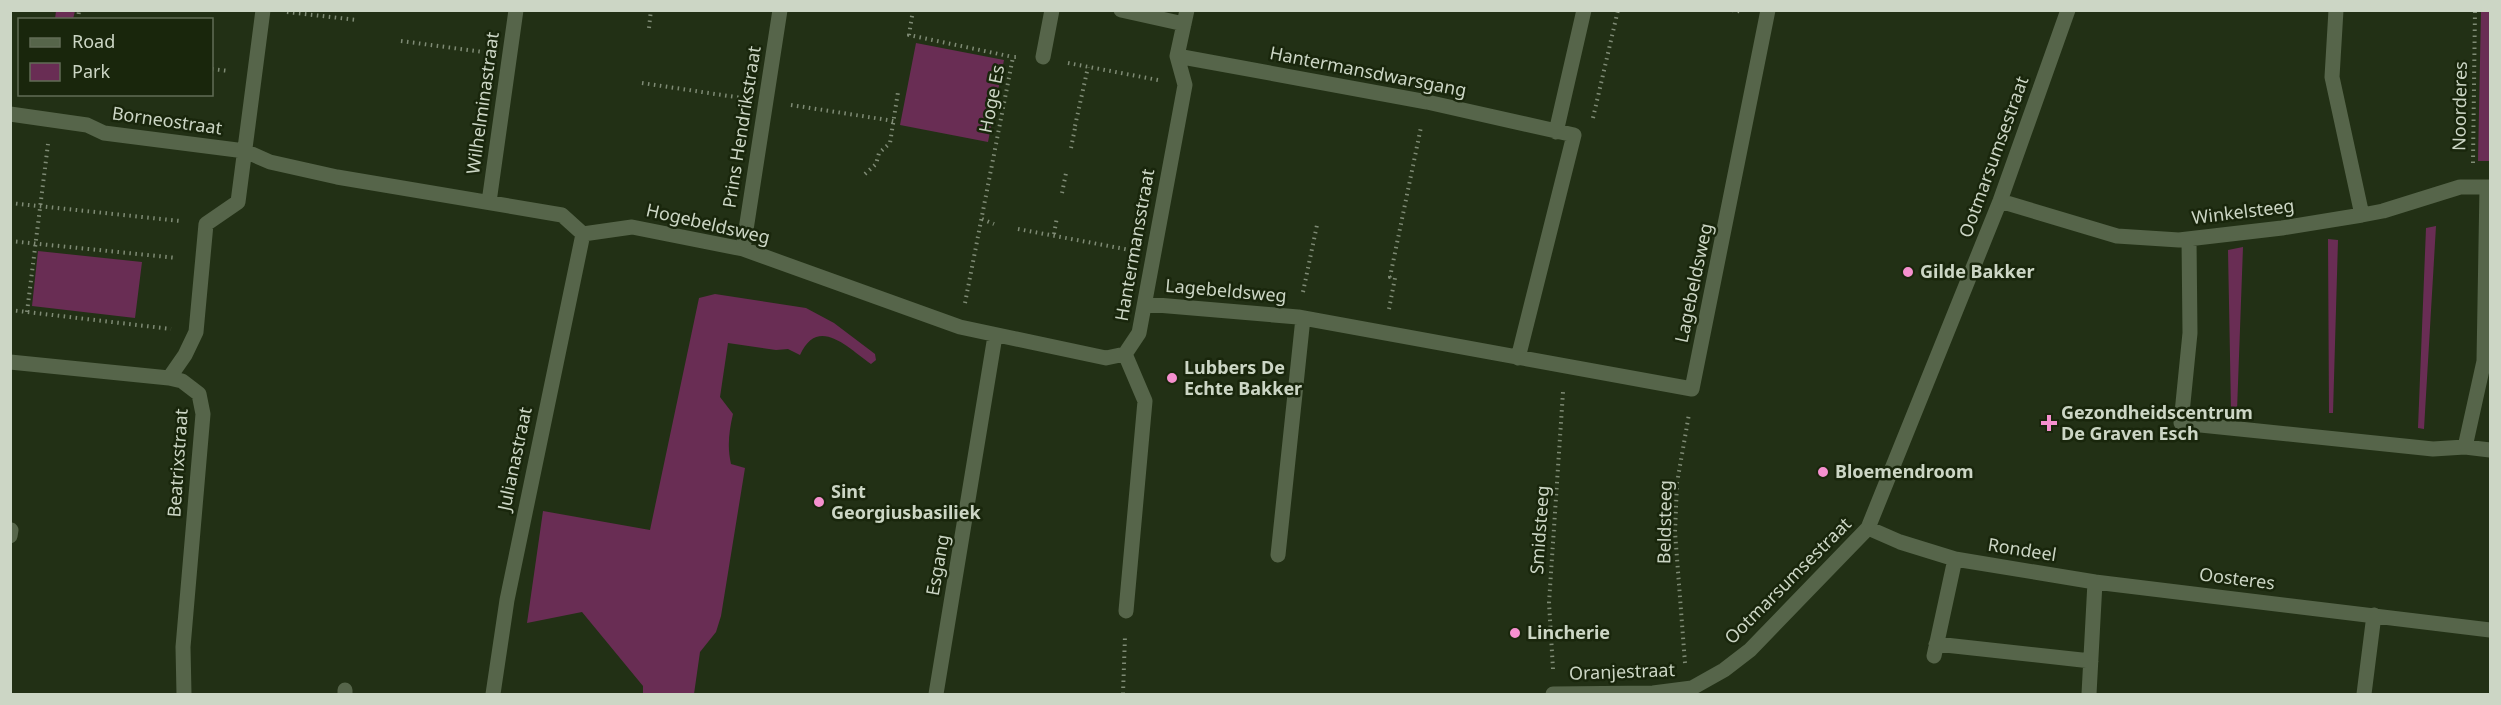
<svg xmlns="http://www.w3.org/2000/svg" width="2501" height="705" font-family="'Noto Sans',sans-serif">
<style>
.green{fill:#692d54}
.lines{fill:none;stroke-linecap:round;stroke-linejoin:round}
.path{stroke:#7f8b75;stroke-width:4;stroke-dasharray:1.5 4.5;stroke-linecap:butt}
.minor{stroke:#56654a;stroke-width:15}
.poi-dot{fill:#f690cf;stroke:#19260c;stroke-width:2}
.labels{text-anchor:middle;stroke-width:5;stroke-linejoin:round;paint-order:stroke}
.street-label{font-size:18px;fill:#ccd6c5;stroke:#19260c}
.poi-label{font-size:18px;font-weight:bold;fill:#ccd6c5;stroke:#19260c;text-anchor:start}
</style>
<rect width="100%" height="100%" fill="#223015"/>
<path class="green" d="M56 11H75L73 19H55Z
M2481 11H2490V161H2478Z
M916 43 1004 60 988 142 900 125Z
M2436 226 2424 429 2418 428 2426 228Z
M2328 239 2338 240 2333 413H2329Z
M2243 247 2237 411 2231 410 2228 250Z
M38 251 142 262 135 318 32 306Z
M715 294 806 308 834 323 875 354 876 360 871 364C848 348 818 315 800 355L788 349 776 350 728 343 720 397 733 414C729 431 727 447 731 464L745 468 721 616 716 632 700 652 694 694H643V686L582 612 527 623 543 511 650 530 699 298Z"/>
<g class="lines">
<path class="path" d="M913 10 909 35 1013 57
M1732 10 1743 12
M287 12 357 20
M78 20 79 10
M649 28 651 10
M401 41 483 52
M1068 63 1158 80
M212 69 229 71
M642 83 742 98
M791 105 894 121
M1593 118 1618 10
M1075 126 1088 67
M1071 148 1075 128
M2473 163 2475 10
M865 174 876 164 879 153 890 143 898 92
M1062 193 1066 173
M10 203 180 221
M982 219 994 224
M1018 229 1130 250
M1054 234 1057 217
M10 241 177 258
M1303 292 1317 225
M965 303 1013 57H1019
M1389 309 1395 278 1390 277 1421 127
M10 310 171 329
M27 312 48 144
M1685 663 1675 532 1677 483 1689 414
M1553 669 1549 603 1563 392
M1123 694 1125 636"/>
<path class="minor" d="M1121 10 1184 24
M2336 10 2332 77 2362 215
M1177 56 1427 102 1574 135 1518 358
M1043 57 1052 10
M10 114 87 125 104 133 245 151 270 162 337 177 562 215 583 234
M1556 132 1584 10
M2000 201 2117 236 2179 240 2282 228 2362 215 2383 211 2460 187H2490
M489 202 516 10
M583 234 632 227 743 249 960 327 1106 358 1125 354
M2189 239 2190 333 2181 423 2433 449 2465 447 2490 450
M743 249 780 10
M1145 304 1298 317 1692 389 1768 10
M1125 354 1139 333 1185 85 1177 56 1187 10
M1125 354 1145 401 1126 611
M10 362 169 378 182 381 199 394 203 414 183 647 184 694
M169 378 185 355 196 332 206 224 238 202 263 10
M2465 447 2484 361 2487 187
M1868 528 1900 542 1955 559 2095 582 2089 694
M10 536 11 530
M1278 555 1303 318
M2095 582 2490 630
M1936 644 2091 661
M1934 656 1955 559
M345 694V690
M493 694 507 600 583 234
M936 694 995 336
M1553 694 1653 693 1692 688 1724 670 1750 650 1868 528 2000 201 2068 10
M2364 694 2374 615"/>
</g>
<g class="poi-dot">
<circle cx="1908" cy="272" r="6"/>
<circle cx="1172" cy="378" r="6"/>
<path d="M2046 414h6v6h6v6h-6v6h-6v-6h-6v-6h6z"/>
<circle cx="1823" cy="472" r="6"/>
<circle cx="819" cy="502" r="6"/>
<circle cx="1515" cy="633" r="6"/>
</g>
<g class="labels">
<g class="street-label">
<text transform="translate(1368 72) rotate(11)" y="6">Hantermansdwarsgang</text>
<text transform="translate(992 99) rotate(-79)" y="6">Hoge Es</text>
<text transform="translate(483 103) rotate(-82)" y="6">Wilhelminastraat</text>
<text transform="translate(2460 106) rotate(-89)" y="6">Noorderes</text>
<text transform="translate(167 121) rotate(8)" y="6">Borneostraat</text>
<text transform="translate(742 127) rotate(-81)" y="6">Prins Hendrikstraat</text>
<text transform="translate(1994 157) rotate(-70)" y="6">Ootmarsumsestraat</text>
<text transform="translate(2243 212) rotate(-7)" y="6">Winkelsteeg</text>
<text transform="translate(708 224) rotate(13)" y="6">Hogebeldsweg</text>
<text transform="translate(1135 245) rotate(-80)" y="6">Hantermansstraat</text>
<text transform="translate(1694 283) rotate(-78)" y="6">Lagebeldsweg</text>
<text transform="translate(1226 291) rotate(5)" y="6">Lagebeldsweg</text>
<text transform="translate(515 459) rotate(-78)" y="6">Julianastraat</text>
<text transform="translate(178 463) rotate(-86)" y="6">Beatrixstraat</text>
<text transform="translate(1665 522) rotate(-89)" y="6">Beldsteeg</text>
<text transform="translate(1540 530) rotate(-86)" y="6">Smidsteeg</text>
<text transform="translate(2022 550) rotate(9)" y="6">Rondeel</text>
<text transform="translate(938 565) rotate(-80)" y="6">Esgang</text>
<text transform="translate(2237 579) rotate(7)" y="6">Oosteres</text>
<text transform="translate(1788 581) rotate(-45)" y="6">Ootmarsumsestraat</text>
<text transform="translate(1622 672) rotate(-2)" y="6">Oranjestraat</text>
</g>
<g class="poi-label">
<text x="1920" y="278">Gilde Bakker</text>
<text x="1184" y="374">Lubbers De<tspan x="1184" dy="21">Echte Bakker</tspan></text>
<text x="2061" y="419">Gezondheidscentrum<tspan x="2061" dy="21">De Graven Esch</tspan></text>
<text x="1835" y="478">Bloemendroom</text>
<text x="831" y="498">Sint<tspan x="831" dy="21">Georgiusbasiliek</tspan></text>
<text x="1527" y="639">Lincherie</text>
</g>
</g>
<rect width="2501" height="705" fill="none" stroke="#ccd6c5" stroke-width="24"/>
<rect x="18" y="18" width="195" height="78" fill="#19260c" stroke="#616c56" stroke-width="1.5"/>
<rect x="30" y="38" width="30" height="9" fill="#56654a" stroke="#616c56" stroke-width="1.5"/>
<text x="72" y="48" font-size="18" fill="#ccd6c5">Road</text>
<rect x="30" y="63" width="30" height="18" fill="#692d54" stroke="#616c56" stroke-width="1.5"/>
<text x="72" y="78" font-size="18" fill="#ccd6c5">Park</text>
</svg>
